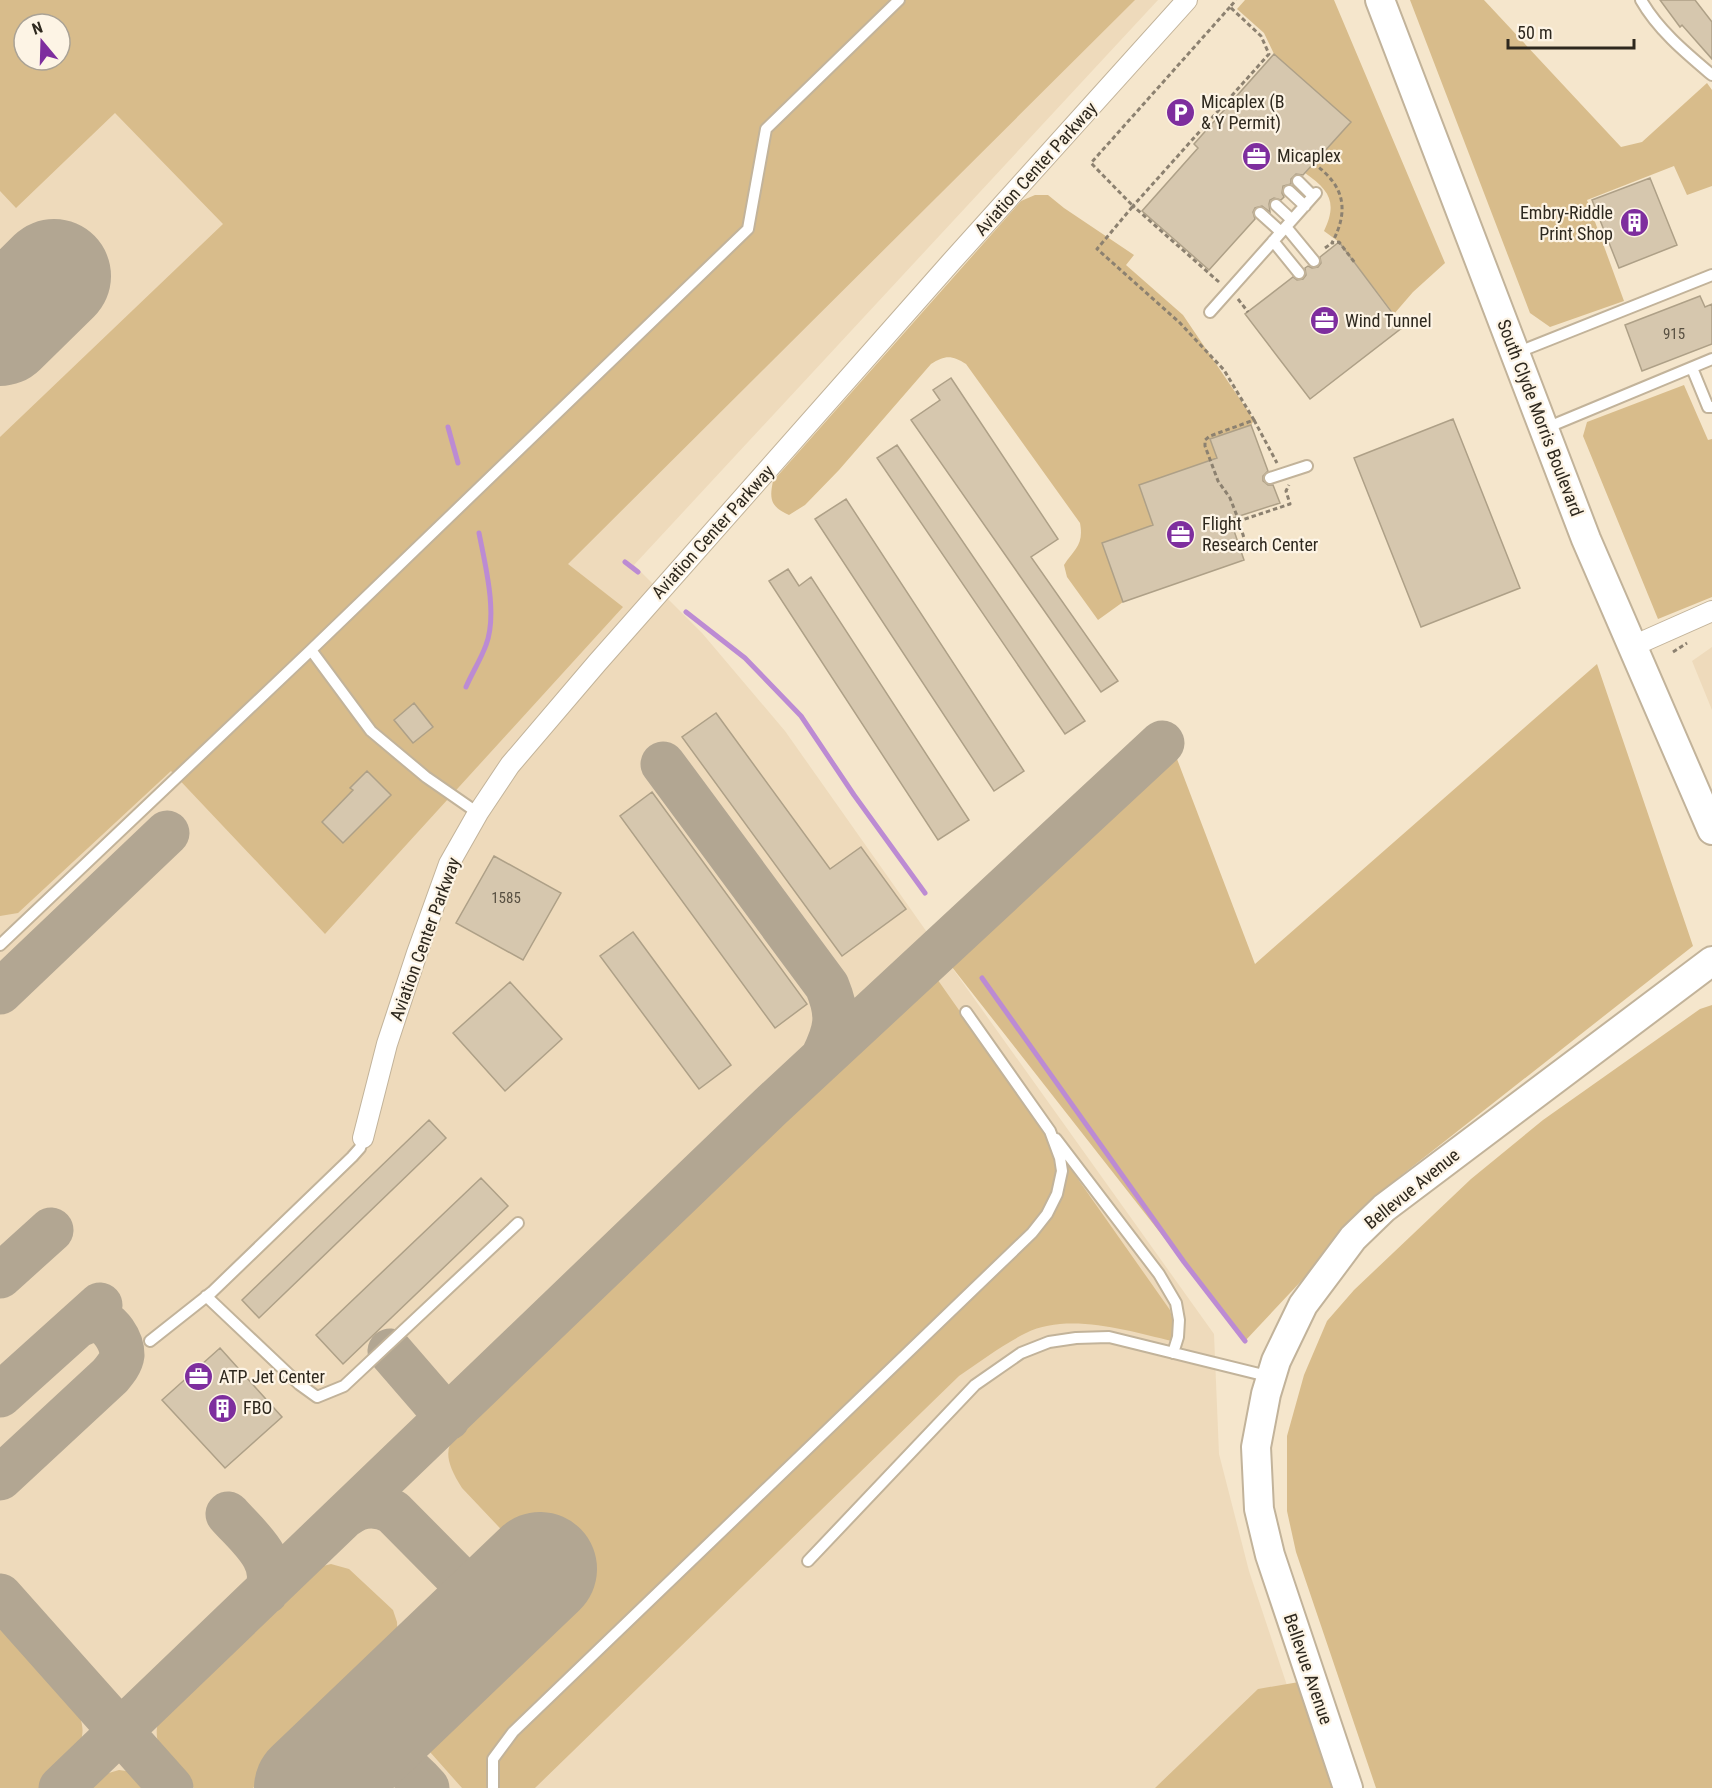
<svg xmlns="http://www.w3.org/2000/svg" width="1712" height="1788" font-family="'Roboto Condensed',sans-serif">
<style>
.built{fill:#eedabb;fill-rule:evenodd}
.green{fill:#d8bc8b;fill-rule:evenodd}
.lines{fill:none;stroke-linecap:round;stroke-linejoin:round}
.stream{stroke:#bc8bd3;stroke-width:5}
.taxiway{stroke:#b2a692;stroke-width:45}
.runway{stroke:#b2a692;stroke-width:114}
.building{fill:#d6c7ae;stroke:#aea087;stroke-width:1.5}
.lane-casing{stroke:#c2b39a;stroke-width:14}
.street-casing{stroke:#c2b39a;stroke-width:22}
.secondary-casing{stroke:#c2b39a;stroke-width:32}
.path{stroke:#8c8170;stroke-width:3;stroke-dasharray:4.5 3;stroke-linecap:butt}
.lane{stroke:#fff;stroke-width:10}
.street{stroke:#fff;stroke-width:20}
.secondary{stroke:#fff;stroke-width:28}
.labels{text-anchor:middle;stroke-width:4.5;stroke-linejoin:round;paint-order:stroke}
.number-label{font-size:15px;fill:#585042}
.poi-label{font-size:18px;fill:#2e281e;stroke:#fdf4e5;text-anchor:start}
.street-label{font-size:18px;fill:#2e281e;stroke:#fdf4e5}
</style>
<rect width="100%" height="100%" fill="#f5e6cc"/>
<path class="built" d="M0 0H1158L634 565 702 633 785 731 948 962 1214 1334 1219 1454 1249 1571 1321 1788H0ZM24 24H60V60H24Z
M1712 647V710L1692 661Z"/>
<path class="green" d="M0 0H1135L568 564 623 607 325 934 171 771 18 913 0 916V437L223 224 115 113 16 208 0 191ZM24 24H60V60H24Z
M1245 0H1334L1445 263 1413 292 1394 314 1339 242 1324 231C1338 202 1329 190 1305 173L1350 122 1274 54 1264 33 1237 9Z
M1410 0H1484L1621 147 1642 142 1707 83 1712 90V186L1687 195 1674 166 1587 200 1624 301 1550 327 1530 313Z
M1035 195H1048L1064 208 1134 255 1126 265 1183 315 1254 420 1251 425 1210 439 1217 458 1139 485 1153 525 1103 543 1123 602 1098 620 1067 577 1064 565C1075 548 1084 545 1080 523L966 364C952 355 945 355 931 364L839 470 805 505 789 515C771 507 769 500 773 481L1021 201Z
M1684 385 1708 440 1712 439V597L1658 619 1583 436 1587 422Z
M1597 664 1693 946 1398 1178 1245 1341 948 962 1177 759 1255 964Z
M935 976 1170 1310 1174 1325 1172 1341C1129 1331 1068 1312 1026 1333 1002 1345 981 1361 959 1376L535 1788H462L422 1743 567 1599 462 1488C440 1453 444 1440 477 1418Z
M1712 1005V1788H1376L1296 1552 1287 1511V1436L1304 1375 1327 1321 1354 1290 1471 1179 1543 1120 1700 1009Z
M331 1564 349 1569 393 1610 397 1622 398 1649 253 1788H194C172 1764 144 1745 163 1711L304 1575 315 1568Z
M0 1621 76 1707C80 1716 84 1726 82 1736 81 1753 51 1776 39 1788H0Z
M1299 1682 1334 1788H1155L1258 1689Z
M119 1770 133 1772 150 1788H84L102 1775Z"/>
<g class="lines">
<path class="stream" d="M448 427 458 463
M625 562 638 572
M686 612 745 658 801 716 854 795 925 893
M466 687C472 673 481 659 486 645 498 614 485 564 479 533
M982 978 1184 1262 1245 1341"/>
<path class="taxiway" d="M663 764 827 986C839 1015 837 1029 823 1057
M0 992 167 833
M0 1276 51 1230
M390 1351 448 1418
M0 1395 100 1305
M0 1478 110 1376C115 1370 121 1363 122 1355 122 1341 110 1321 95 1320 89 1320 83 1323 77 1326
M228 1514C246 1535 281 1561 266 1592
M346 1515C360 1504 377 1503 393 1512L493 1613
M0 1596 171 1788
M317 1782C363 1747 387 1743 427 1788
M61 1788 770 1107 1162 743"/>
<path class="runway" d="M0 329 54 276
M311 1788 540 1569"/>
</g>
<path class="building" d="M1660 0H1695L1712 22V59L1682 25 1680 27Z
M1274 54 1351 122 1303 175 1296 174 1291 179V184L1283 186 1282 193 1284 197 1281 200 1274 198 1270 200 1269 204 1270 212 1262 206 1255 208 1253 212 1255 219 1209 270 1142 211 1198 148 1194 144Z
M1650 178 1677 245 1619 268 1592 200Z
M1339 242 1403 327 1310 399 1245 314 1293 277 1297 280 1303 279 1306 275 1305 268 1308 266 1312 268 1318 267 1321 263 1320 257Z
M1700 296 1705 307 1712 304V344L1642 371 1625 325Z
M951 378 1058 539 1031 557 1118 681 1101 692 911 420 940 400 933 390Z
M1453 419 1520 588 1421 627 1354 458Z
M1251 425 1268 471 1263 476V481L1268 485H1273L1280 503 1230 519 1244 560 1123 602 1102 543 1153 525 1139 485 1217 458 1210 439Z
M897 445 1085 721 1065 734 877 458Z
M846 499 1024 771 994 791 815 519Z
M788 569 799 586 811 577 969 820 938 840 769 581Z
M414 703 433 727 413 743 394 720Z
M716 713 830 869 861 847 906 909 842 956 682 737Z
M367 771 391 795 343 843 322 822 353 790 350 788Z
M652 792 807 1004 775 1028 620 816Z
M494 856 561 893 523 960 456 923Z
M633 932 731 1065 699 1089 600 956Z
M510 982 562 1039 505 1091 453 1033Z
M429 1120 446 1138 259 1318 242 1300Z
M481 1178 508 1206 343 1364 316 1335Z
M220 1348 282 1417 225 1468 162 1400Z"/>
<g class="lines">
<defs>
<path id="lane" d="M1641 0C1658 30 1686 53 1712 75
M1298 181 1313 196
M1289 191 1305 206
M1276 205 1292 220
M1260 213 1281 232
M1286 227 1314 261
M1273 241 1299 273
M1210 312 1316 193
M1516 353 1712 275
M1692 368 1708 407H1712
M1546 428 1712 359
M1270 478 1307 466
M311 650 371 731 426 777 478 813
M0 945 311 650 748 229 766 129 899 0
M1056 1139 1159 1274 1176 1303 1179 1320 1178 1337 1173 1353
M206 1296 299 1384 317 1397 344 1386 518 1223
M150 1341 212 1292 352 1157 360 1148 363 1138
M808 1561 975 1385 1021 1353 1049 1342 1076 1338 1109 1337 1271 1377
M493 1788V1759L513 1732 1032 1233 1047 1214 1057 1194 1062 1171 1060 1158 1050 1131 966 1012"/>
<path id="street" d="M1633 646 1712 611
M363 1138 387 1044 417 953 449 864 478 813 510 765 597 663 952 261 1187 0"/>
<path id="secondary" d="M1380 0 1586 539 1712 830
M1348 1788 1270 1555 1259 1509 1256 1447 1266 1394 1276 1361 1303 1305 1353 1238 1384 1208 1712 961"/>
</defs>
<use href="#lane" class="lane-casing"/>
<use href="#street" class="street-casing"/>
<use href="#secondary" class="secondary-casing"/>
<path class="path" d="M1230 7 1091 163 1133 206 1097 249 1179 322 1224 370 1254 420 1210 436 1205 440V446L1218 481 1230 498 1239 521
M1313 163C1344 185 1350 209 1332 243L1339 242 1355 263
M1325 248 1332 243
M1219 282 1133 206 1269 54 1261 36 1230 7 1236 0
M1238 299 1248 312
M1254 420 1277 463
M1240 548 1246 545 1239 521 1290 504 1286 491 1289 485
M1673 652 1687 643"/>
<use href="#lane" class="lane"/>
<use href="#street" class="street"/>
<use href="#secondary" class="secondary"/>
</g>
<defs>
<symbol id="parking-disc" viewBox="-11 -11 22 22"><circle r="9.5" fill="#7e2e9e" stroke="#fdf4e5"/><path d="M-3.5-5.5H1a3.5 3.5 0 0 1 0 7H-1V5.5H-3.5ZM-1-3.4V-.6H.8a1.4 1.4 0 0 0 0-2.8Z" fill="#fff"/></symbol>
<symbol id="office-disc" viewBox="-11 -11 22 22"><circle r="9.5" fill="#7e2e9e" stroke="#fdf4e5"/><path d="M-6-3h4V-5.5h4V-3h4V5H-6ZM-1-4.5V-3h2v-1.5ZM-6 0V1H6V0Z" fill="#fff"/></symbol>
<symbol id="building-disc" viewBox="-11 -11 22 22"><circle r="9.5" fill="#7e2e9e" stroke="#fdf4e5"/><path d="M-4-6H4V6H1V3H-1V6H-4ZM-2.5-4.3h1.7v1.8h-1.7ZM.8-4.3h1.7v1.8H.8ZM-2.5-1h1.7V.8h-1.7ZM.8-1h1.7V.8H.8Z" fill="#fff"/></symbol>
</defs>
<g fill-rule="evenodd">
<use href="#parking-disc" x="1164" y="96" width="33" height="33"/>
<use href="#office-disc" x="1240" y="140" width="33" height="33"/>
<use href="#building-disc" x="1618" y="206" width="33" height="33"/>
<use href="#office-disc" x="1308" y="304" width="33" height="33"/>
<use href="#office-disc" x="1164" y="518" width="33" height="33"/>
<use href="#office-disc" x="182" y="1360" width="33" height="33"/>
<use href="#building-disc" x="206" y="1392" width="33" height="33"/>
</g>
<g class="labels">
<g class="number-label">
<text x="1674" y="339">915</text>
<text x="506" y="903">1585</text>
</g>
<g class="poi-label">
<text x="1201" y="108">Micaplex (B<tspan x="1201" dy="21">&amp; Y Permit)</tspan></text>
<text x="1277" y="162">Micaplex</text>
<text x="1613" y="219" text-anchor="end">Embry-Riddle<tspan x="1613" dy="21">Print Shop</tspan></text>
<text x="1345" y="327">Wind Tunnel</text>
<text x="1202" y="530">Flight<tspan x="1202" dy="21">Research Center</tspan></text>
<text x="219" y="1383">ATP Jet Center</text>
<text x="243" y="1414">FBO</text>
</g>
<g class="street-label">
<text transform="translate(1036 169) rotate(-48)" y="6">Aviation Center Parkway</text>
<text transform="translate(1540 418) rotate(69)" y="6">South Clyde Morris Boulevard</text>
<text transform="translate(713 532) rotate(-48)" y="6">Aviation Center Parkway</text>
<text transform="translate(425 939) rotate(-70)" y="6">Aviation Center Parkway</text>
<text transform="translate(1412 1189) rotate(-39)" y="6">Bellevue Avenue</text>
<text transform="translate(1308 1669) rotate(71)" y="6">Bellevue Avenue</text>
</g>
</g>
<g transform="translate(42 42) rotate(341)"><circle r="28" fill="#fdf4e5" stroke="#aaa295" stroke-width="1.5"/>
<path d="M0-4.5L10 22L0 15L-10 22Z" fill="#7e2e9e"/>
<text y="-9" font-size="16" font-weight="bold" text-anchor="middle" fill="#2e281e">N</text>
</g>
<path d="M1508 39v9h126v-9" fill="none" stroke="#2e281e" stroke-width="3"/>
<text x="1517" y="39" font-size="18" fill="#2e281e" stroke="#fdf4e5" stroke-width="4.5" paint-order="stroke">50 m</text>
</svg>
